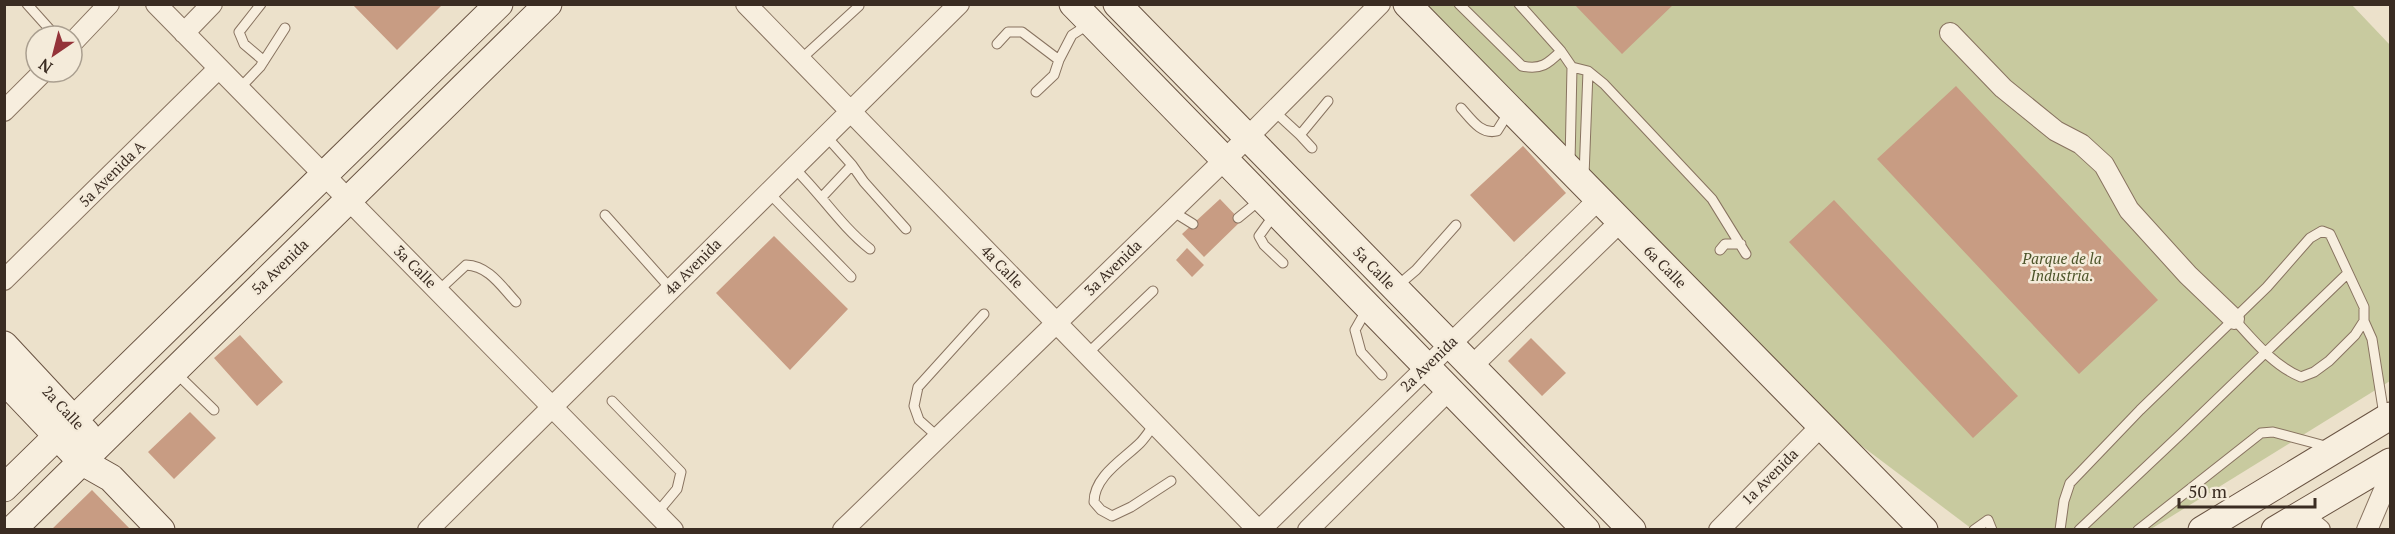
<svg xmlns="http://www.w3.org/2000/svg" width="2395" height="534" font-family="'PT Serif',serif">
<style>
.green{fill:#c8ca9f}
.building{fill:#c89c83}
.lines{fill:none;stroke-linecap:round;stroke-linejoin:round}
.lane-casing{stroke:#887360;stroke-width:11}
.street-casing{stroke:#887360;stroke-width:22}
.secondary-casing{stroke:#6a5443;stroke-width:29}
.lane{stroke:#f7eede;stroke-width:9}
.street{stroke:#f7eede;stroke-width:20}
.secondary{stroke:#f7eede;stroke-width:27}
.labels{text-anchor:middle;stroke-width:5;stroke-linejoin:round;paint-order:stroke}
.street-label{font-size:15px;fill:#3a2c22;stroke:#f4ebda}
.park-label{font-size:15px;font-style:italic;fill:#4d552a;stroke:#f4ebda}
</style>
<rect width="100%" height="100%" fill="#ece1cb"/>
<path class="green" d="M1425 5H2352L2390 45V381L2151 529H1972L1830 422Z"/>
<path class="building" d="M352 4H443L397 50Z
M1574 4H1674L1622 54Z
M1956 86 2158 300 2079 374 1877 159Z
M1523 146 1566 193 1514 242 1470 195Z
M1220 199 1241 221 1204 257 1182 234Z
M1834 200 2018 396 1973 438 1789 242Z
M774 236 848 309 790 370 716 293Z
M1187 248 1204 265 1192 277 1176 260Z
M240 335 283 382 257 406 214 358Z
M1531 338 1566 373 1542 396 1508 361Z
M190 412 216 438 174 479 148 452Z
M92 490 131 530H51Z"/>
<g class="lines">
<defs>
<path id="lane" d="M27 4 53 33
M261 4 239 32 244 44 264 61
M1459 4 1522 66C1541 70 1548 64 1561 51
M1519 4 1561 51 1572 67 1570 163
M997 44 1008 32H1022L1059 60
M800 60 859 6
M1572 67 1588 71 1604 84 1712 199 1746 254
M239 89 260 67 285 28
M1036 92 1054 75 1059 60 1072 35 1089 24
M1461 108C1471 119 1481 135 1497 131L1509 112
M1274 111 1300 135 1328 101
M1300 135 1312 148
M826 136 852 165
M794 168C821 194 840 225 870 249
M1584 176 1588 71
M769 193 851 277
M822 197 852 165 864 182 906 229
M1172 211 1193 224
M605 215 671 289
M1274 215 1259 236 1264 245 1283 263
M1238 218 1260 200
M1720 250 1725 244H1741
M1396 287 1416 270 1456 225
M438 291 466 265C489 266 501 286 516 302
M1367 309 1355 330 1361 352 1382 375
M2364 321 2372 339 2384 415
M1087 354 1153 291
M175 372 214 410
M612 401 681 472 677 489 657 513
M1155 423C1150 430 1146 437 1140 443 1124 459 1094 476 1094 502L1101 510 1112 516 1131 507 1171 481
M938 437 919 420 914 406 918 387 984 314
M1974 530 1988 520 1992 530
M2060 530 2064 501 2070 483 2140 410 2267 287 2310 238 2322 231 2330 234 2364 307V321L2355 335 2329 361 2314 372 2301 377C2274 366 2254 341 2234 319
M2079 530 2183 432 2348 273
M2138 530 2261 433 2273 432 2329 447"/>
<path id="street" d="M156 4 673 530
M746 4 1258 530
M184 33 212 4
M1950 33 2003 88 2056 131 2081 144 2104 165 2129 210 2188 275 2234 319
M72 43 109 4
M4 111 43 72
M4 280 219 68
M1471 367 1621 221
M2301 514 2320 530
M428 530 959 4
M843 530 1247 138 1380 4
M1260 530 1599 199
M1308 530 1449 390
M1719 530 1822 425
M2367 530 2390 476"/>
<path id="secondary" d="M1073 4 1586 530
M1117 4 1632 530
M1407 4 1924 530
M4 345 86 433
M4 380 81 461 111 478 161 530
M4 488 499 4
M12 530 548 4
M2202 530 2390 416
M2275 530 2390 462"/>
</defs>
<use href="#lane" class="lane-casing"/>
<use href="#street" class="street-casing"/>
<use href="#secondary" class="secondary-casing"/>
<use href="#lane" class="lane"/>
<use href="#street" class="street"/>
<use href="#secondary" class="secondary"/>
</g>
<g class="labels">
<g class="street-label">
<text transform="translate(112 174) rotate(-45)" y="5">5a Avenida A</text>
<text transform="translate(280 267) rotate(-44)" y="5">5a Avenida</text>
<text transform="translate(415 267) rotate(45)" y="5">3a Calle</text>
<text transform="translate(693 267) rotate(-45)" y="5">4a Avenida</text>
<text transform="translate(1002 267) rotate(46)" y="5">4a Calle</text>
<text transform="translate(1665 267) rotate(45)" y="5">6a Calle</text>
<text transform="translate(1113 268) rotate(-44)" y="5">3a Avenida</text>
<text transform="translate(1374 268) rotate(46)" y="5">5a Calle</text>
<text transform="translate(1429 364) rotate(-44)" y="5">2a Avenida</text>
<text transform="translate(63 408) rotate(47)" y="5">2a Calle</text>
<text transform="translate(1770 477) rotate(-45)" y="5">1a Avenida</text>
</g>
<g class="park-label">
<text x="2062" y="264">Parque de la<tspan x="2062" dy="17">Industria.</tspan></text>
</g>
</g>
<rect width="2395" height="534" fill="none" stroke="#3a2c22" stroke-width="12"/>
<g transform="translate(54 54) rotate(215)"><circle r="28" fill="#f4ebda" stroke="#aa9f90" stroke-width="1.5"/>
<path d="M0-4.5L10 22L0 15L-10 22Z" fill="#943339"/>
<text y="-9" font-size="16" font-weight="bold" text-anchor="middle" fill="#3a2c22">N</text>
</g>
<path d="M2179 498v9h136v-9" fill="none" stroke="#3a2c22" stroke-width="3"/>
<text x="2188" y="498" font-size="18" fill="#3a2c22" stroke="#f4ebda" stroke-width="4.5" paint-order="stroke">50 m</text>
</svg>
